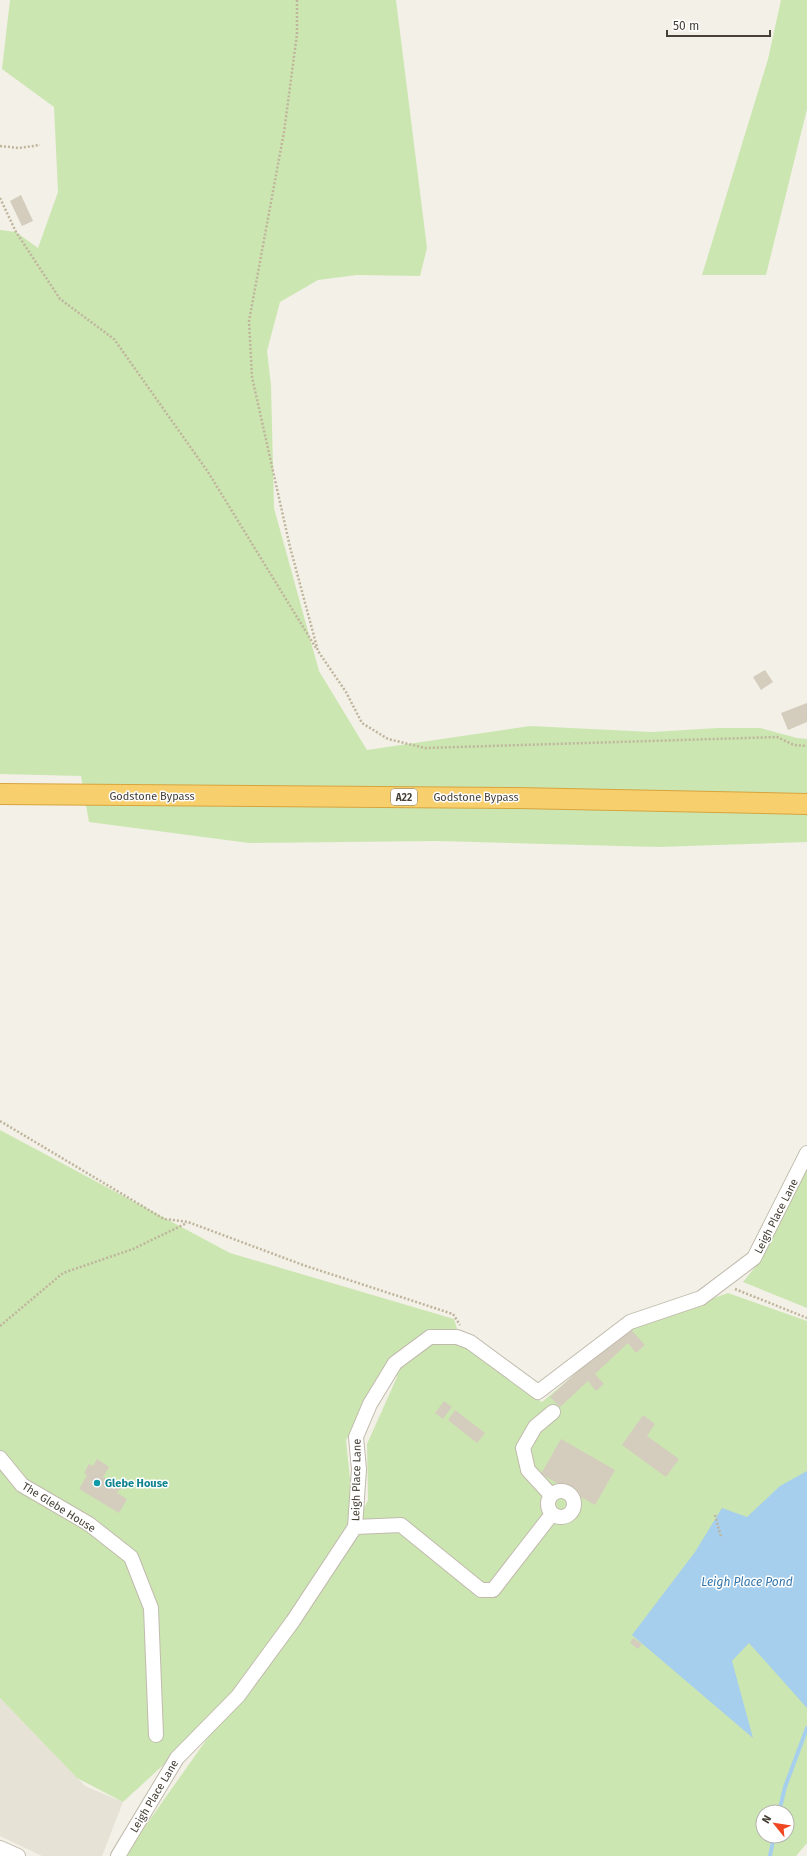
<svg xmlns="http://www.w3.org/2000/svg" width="807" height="1856" font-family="'Fira Sans',sans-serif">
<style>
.residential{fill:#e7e2d6}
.green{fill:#cce6b2;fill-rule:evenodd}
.water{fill:#a6ceed}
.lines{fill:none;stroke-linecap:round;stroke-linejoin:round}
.stream{stroke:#a6ceed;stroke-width:4}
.building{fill:#d4ccbd}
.minor-casing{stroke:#c1bbad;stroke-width:16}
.highway-casing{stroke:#d7a43d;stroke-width:22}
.path{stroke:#bfb49c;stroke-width:2.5;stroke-dasharray:2 2;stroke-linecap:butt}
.minor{stroke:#fff;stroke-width:14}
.highway{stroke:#f8cf6d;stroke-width:20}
.culture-dot{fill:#0f9aa8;stroke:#fff;stroke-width:1.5}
.labels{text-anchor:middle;stroke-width:3;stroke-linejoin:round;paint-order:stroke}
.shield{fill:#fff;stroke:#7e7972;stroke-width:1}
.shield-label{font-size:10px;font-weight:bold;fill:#464036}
.street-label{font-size:11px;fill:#464036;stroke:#fff}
.culture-label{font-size:11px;font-weight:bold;fill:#0d838f;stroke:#fff;text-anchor:start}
.water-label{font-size:12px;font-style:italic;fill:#3476ad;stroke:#fff}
</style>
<rect width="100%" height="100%" fill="#f3f0e7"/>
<path class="residential" d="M0 1698 85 1786 123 1802 102 1856H42L0 1836Z"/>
<path class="green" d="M10 0H396L427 248 420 276 357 275 318 280 280 302 267 351 271 385 274 508 319 671 367 750 530 726 652 732 718 728H760L797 738 807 739V842L658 847 436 841 249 843 89 822 81 776 0 774V230L16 232 38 248 58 192 54 107 2 69Z
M781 0H807V109L766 275H702L768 59Z
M0 1130 230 1253 454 1319 462 1345 542 1402 631 1327 728 1293 807 1321V1843L796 1856H124L236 1698 123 1802 77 1778 0 1698ZM393 1366 397 1377 367 1444 368 1500 355 1526 346 1440ZM763 1812H787V1836H763Z
M807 1167V1308L743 1282 761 1260Z"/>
<path class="water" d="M807 1471V1708L749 1643 732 1661 753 1738 632 1635 695 1552 722 1508 747 1517 780 1486Z"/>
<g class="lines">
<path class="stream" d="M779 1812 785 1787 807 1728
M770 1856 774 1836"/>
</g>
<path class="building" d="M21 195 33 221 22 226 10 201Z
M765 670 773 682 761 690 753 677Z
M807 703V722L788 730 781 713Z
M627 1325 645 1345 636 1353 628 1343 595 1374 604 1384 596 1391 588 1381 560 1407 550 1397Z
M444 1401 452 1407 443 1419 435 1413Z
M455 1410 485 1433 477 1443 448 1420Z
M643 1415 655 1424 647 1436 679 1459 666 1477 622 1445Z
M561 1439 615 1470 595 1505 541 1474Z
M97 1459 109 1467 103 1477 121 1488 117 1493 127 1499 119 1513 79 1489 87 1475 84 1473 89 1464 93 1466Z
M633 1638 642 1644 638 1649 630 1643Z"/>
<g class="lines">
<defs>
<path id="minor" d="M0 1458 22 1485 89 1524 131 1557 151 1608 156 1735
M548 1504a13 13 0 1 1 26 0a13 13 0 1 1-26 0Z
M551 1495 528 1470 523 1448 535 1427 553 1412
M355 1527 401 1525 481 1590H493L552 1514
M0 1848 18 1856
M118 1856 177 1758 238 1696 293 1621 355 1527 359 1469 356 1437 370 1404 395 1363 430 1337H457L470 1342 538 1392 630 1322 701 1298 754 1258 807 1153"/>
<path id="highway" d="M0 794 517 798 807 804"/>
</defs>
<use href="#minor" class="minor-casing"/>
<use href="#highway" class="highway-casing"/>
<path class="path" d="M297 0V34L284 132 249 321 252 377 290 547 318 651 346 692 362 723 388 739 425 748 777 737 794 745 807 746
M0 146 19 148 40 145
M0 198 16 232 60 299 114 339 208 472 316 648
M0 1121 164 1219 188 1222 303 1265 453 1314 460 1325
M735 1289 807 1318
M0 1326 63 1273 133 1249 187 1223
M715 1515 721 1537"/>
<use href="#minor" class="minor"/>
<use href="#highway" class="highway"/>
</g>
<circle class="culture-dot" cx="97" cy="1483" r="4"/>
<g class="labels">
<rect class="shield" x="391" y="789" width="26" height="16" rx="3"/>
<g class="shield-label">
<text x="404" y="801">A22</text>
</g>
<g class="street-label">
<text x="152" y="800">Godstone Bypass</text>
<text x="476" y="801">Godstone Bypass</text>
<text transform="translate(776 1216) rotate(-63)" y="4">Leigh Place Lane</text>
<text transform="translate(356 1480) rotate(-89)" y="4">Leigh Place Lane</text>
<text transform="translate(59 1507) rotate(32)" y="4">The Glebe House</text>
<text transform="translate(154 1796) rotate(-59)" y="4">Leigh Place Lane</text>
</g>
<g class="culture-label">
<text x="105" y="1487">Glebe House</text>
</g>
<g class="water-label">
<text x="747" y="1586">Leigh Place Pond</text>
</g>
</g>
<g transform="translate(775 1824) rotate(300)"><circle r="19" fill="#ffffff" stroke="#b5b3af"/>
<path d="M0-3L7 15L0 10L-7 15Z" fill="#f14720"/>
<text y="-6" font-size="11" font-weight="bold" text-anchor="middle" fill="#464036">N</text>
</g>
<path d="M667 30v6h103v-6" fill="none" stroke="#464036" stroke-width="2"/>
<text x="673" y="30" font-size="12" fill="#464036" stroke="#ffffff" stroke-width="3" paint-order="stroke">50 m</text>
</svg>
